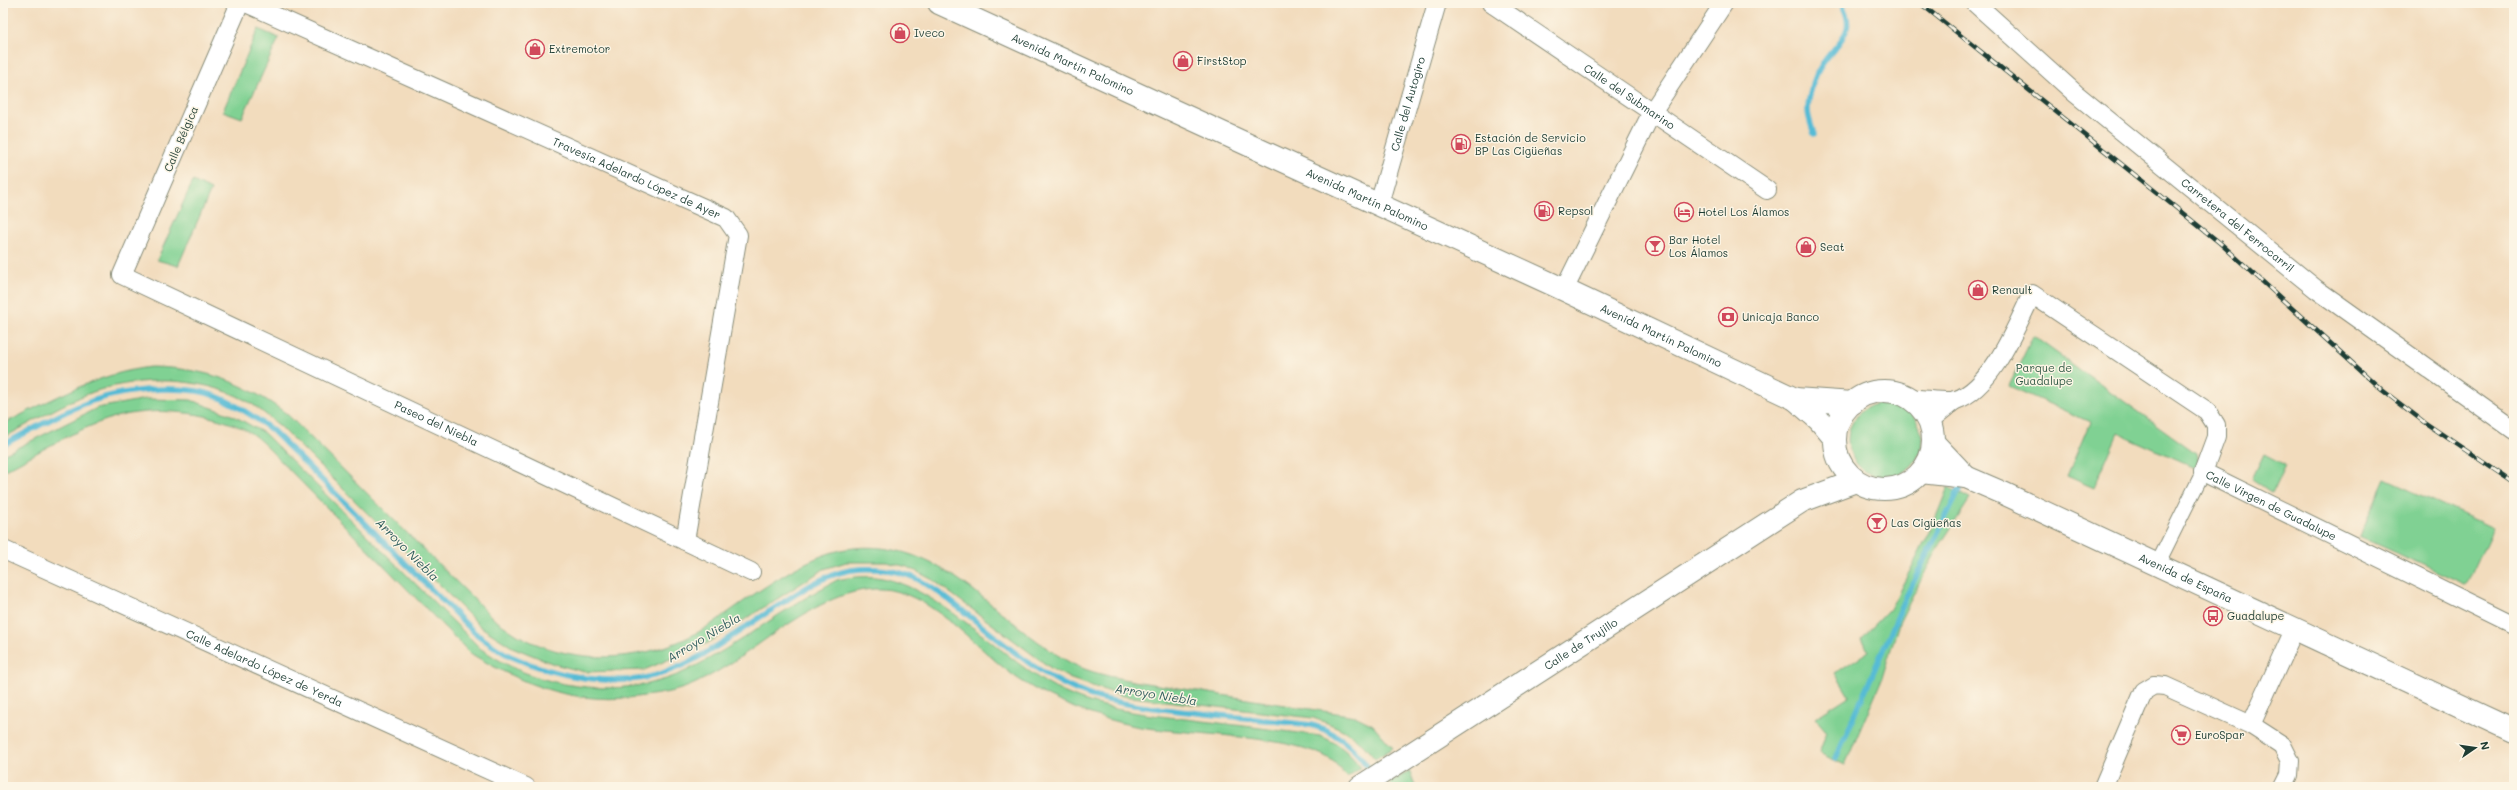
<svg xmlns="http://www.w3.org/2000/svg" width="2517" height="790" font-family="Mali,sans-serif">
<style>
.green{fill:#80d193;stroke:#508764}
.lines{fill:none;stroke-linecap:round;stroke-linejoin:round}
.stream{stroke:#57bbd5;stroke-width:5.5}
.pedestrian-casing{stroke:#888c78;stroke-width:16}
.minor-casing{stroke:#888c78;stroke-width:20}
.secondary-casing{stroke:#888c78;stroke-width:24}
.pedestrian{stroke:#fff;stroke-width:14}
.minor{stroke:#fff;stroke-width:18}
.secondary{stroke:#fff;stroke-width:22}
.rail-casing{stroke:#1f3d34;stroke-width:4.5}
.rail{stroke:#fcf5e5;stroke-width:3;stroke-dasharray:9;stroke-linecap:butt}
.labels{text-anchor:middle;stroke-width:3;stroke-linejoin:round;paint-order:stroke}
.poi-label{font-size:11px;fill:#1f3d34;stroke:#fcf5e5;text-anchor:start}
.street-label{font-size:11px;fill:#1f3d34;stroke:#fcf5e5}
.park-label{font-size:11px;fill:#325b47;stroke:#fcf5e5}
.water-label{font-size:12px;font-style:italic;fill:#2d5c5c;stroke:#fcf5e5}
</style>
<rect width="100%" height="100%" fill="#fcf5e5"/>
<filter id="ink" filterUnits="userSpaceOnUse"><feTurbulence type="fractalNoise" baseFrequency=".025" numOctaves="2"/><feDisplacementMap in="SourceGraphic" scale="8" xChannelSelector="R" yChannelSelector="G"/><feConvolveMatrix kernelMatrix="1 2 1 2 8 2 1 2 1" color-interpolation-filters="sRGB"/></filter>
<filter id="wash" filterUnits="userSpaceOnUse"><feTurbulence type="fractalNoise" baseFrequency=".012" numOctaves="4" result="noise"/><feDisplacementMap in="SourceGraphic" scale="16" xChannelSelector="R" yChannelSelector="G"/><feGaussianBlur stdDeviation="0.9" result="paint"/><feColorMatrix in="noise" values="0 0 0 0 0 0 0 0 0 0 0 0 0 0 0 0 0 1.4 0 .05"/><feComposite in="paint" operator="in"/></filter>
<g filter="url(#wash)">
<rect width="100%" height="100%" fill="#f2dcbd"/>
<path class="green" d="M258 29 279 38 242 118 223 111Z
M193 181 211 190 178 266 157 260Z
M2033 336 2196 453 2199 469 2118 433 2094 488 2067 476 2090 422 2009 386Z
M151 367C206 368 244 382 287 414L495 620C505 626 514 634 525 639 577 664 635 662 687 638 711 627 734 607 756 593 783 575 813 555 846 549 942 534 996 622 1071 663 1090 673 1113 677 1133 681L1355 716 1373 725 1393 748 1375 759C1356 734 1342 728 1313 718L1123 696 1071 679 1052 669 933 580 908 567 886 562H846L824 569 708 643 644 670 585 672 554 664 512 647 481 627 279 425C268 417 257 406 245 400 200 376 140 376 93 392 63 403 31 423 3 438V424C51 400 98 373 151 367Z
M146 399 191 400 234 416 264 433 481 649C491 655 501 662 512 667 563 692 635 696 686 671 739 645 785 607 837 580 850 577 863 576 876 577 931 583 999 653 1046 683 1091 710 1143 714 1194 720 1236 725 1278 730 1320 736 1338 743 1349 752 1361 768L1347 777C1342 772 1338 766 1334 762 1300 734 1181 735 1135 726 1096 718 1056 703 1023 682 979 654 930 586 874 589 836 591 803 615 773 634 749 651 723 670 696 683 680 691 661 694 644 696 578 706 526 687 470 653L267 447C261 441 253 434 246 430 208 411 153 406 112 418 74 430 38 453 3 471V455L97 408Z
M1848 440a37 37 0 1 1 74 0a37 37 0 1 1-74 0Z
M2264 454 2285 465 2272 493 2252 479Z
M2385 479 2493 528 2467 585 2359 536Z
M1948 487 1970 499 1936 551 1899 623 1881 681 1845 765 1819 753 1827 732 1815 718 1849 696 1835 673 1869 651 1861 639 1890 609 1930 532Z
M1409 771 1416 787H1393L1390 783Z"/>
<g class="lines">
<path class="stream" d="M1814 134C1812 127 1808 118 1808 110 1808 97 1814 77 1821 66 1836 42 1859 33 1841 3
M3 445C28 432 53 417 79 406 113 391 160 386 197 391 224 395 250 414 272 430L475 633C486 641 498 650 510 656 554 676 619 690 666 672 704 659 739 630 773 609 799 592 827 571 860 569 882 568 907 572 926 584 981 619 1026 673 1089 695 1122 705 1155 708 1189 712 1230 716 1271 721 1312 725 1348 736 1362 757 1381 787
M1836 758 1906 597 1960 488"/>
</g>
</g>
<g filter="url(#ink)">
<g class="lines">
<defs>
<path id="pedestrian" d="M2157 565 2203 472"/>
<g id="minor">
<path id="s1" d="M240 3 122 275 751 572"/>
<path id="s2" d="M246 3 726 218 738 235 685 541"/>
<path id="s3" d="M1491 3 1767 190"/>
<path id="s4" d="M1975 3 2076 94 2316 289 2514 430"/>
<path id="s5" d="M1379 204 1437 3"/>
<path d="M1564 290 1652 112 1724 3"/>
<path id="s6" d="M1909 398C1921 399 1946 403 1956 400 1992 388 2017 325 2032 294L2207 411 2216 425V437L2203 472 2514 625"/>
<path d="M1929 421 1955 400"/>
<path id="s7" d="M4 550 526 787"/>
<path d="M2251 725 2294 630"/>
<path d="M2103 787 2144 691 2154 685 2165 686 2251 725 2282 745 2290 761 2289 775 2283 787"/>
</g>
<g id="secondary">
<path id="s8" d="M939 3 1554 285 1795 399 1819 420 1835 439"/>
<circle cx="1884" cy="440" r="49"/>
<path d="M1795 399 1853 403"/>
<path d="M1933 442 1966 477"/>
<path id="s9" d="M1921 472 1966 477 2003 493 2514 731"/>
<path id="s10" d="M1360 787 1802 501 1856 481"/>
</g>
</defs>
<use href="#pedestrian" class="pedestrian-casing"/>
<use href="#minor" class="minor-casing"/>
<use href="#secondary" class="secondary-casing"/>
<use href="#pedestrian" class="pedestrian"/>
<use href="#minor" class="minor"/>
<use href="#secondary" class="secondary"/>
<defs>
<path id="rail" d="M1920 3 2220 243 2382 390 2424 422 2514 483"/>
</defs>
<use href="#rail" class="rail-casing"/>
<use href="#rail" class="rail"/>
</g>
</g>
<defs>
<symbol id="shop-ring" viewBox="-11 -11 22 22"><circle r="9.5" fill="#fcf5e5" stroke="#d1495b" stroke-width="1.5"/><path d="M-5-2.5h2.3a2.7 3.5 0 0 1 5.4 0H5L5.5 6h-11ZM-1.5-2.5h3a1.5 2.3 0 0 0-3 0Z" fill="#d1495b"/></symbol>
<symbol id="fuel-ring" viewBox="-11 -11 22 22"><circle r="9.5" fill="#fcf5e5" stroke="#d1495b" stroke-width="1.5"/><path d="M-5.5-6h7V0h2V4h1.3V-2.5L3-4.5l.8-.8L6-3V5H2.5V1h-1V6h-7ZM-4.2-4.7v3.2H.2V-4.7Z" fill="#d1495b"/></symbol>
<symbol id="hotel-ring" viewBox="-11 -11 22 22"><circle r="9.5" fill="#fcf5e5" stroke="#d1495b" stroke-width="1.5"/><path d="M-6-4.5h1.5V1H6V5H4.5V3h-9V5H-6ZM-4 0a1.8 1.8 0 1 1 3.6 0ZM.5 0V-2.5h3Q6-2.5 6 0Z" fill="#d1495b"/></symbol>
<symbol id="bar-ring" viewBox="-11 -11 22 22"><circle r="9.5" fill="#fcf5e5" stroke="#d1495b" stroke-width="1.5"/><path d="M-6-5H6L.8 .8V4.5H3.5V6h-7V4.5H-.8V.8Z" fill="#d1495b"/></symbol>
<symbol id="bank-ring" viewBox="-11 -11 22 22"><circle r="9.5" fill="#fcf5e5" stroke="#d1495b" stroke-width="1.5"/><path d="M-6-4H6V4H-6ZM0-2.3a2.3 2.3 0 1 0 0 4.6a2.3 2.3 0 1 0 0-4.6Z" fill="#d1495b"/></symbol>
<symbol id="bus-ring" viewBox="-11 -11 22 22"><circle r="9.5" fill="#fcf5e5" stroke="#d1495b" stroke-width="1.5"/><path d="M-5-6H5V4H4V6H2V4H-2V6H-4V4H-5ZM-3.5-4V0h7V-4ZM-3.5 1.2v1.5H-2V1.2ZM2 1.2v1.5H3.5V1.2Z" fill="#d1495b"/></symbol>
<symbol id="supermarket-ring" viewBox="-11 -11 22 22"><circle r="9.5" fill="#fcf5e5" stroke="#d1495b" stroke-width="1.5"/><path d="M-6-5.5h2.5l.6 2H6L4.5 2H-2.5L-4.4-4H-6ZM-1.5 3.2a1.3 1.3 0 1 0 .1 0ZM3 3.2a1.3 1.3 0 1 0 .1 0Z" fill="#d1495b"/></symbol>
</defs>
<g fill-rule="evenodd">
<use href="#shop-ring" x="889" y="22" width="22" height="22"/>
<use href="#shop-ring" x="524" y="38" width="22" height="22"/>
<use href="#shop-ring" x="1172" y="50" width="22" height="22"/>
<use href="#fuel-ring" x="1450" y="133" width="22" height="22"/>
<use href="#fuel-ring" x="1533" y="200" width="22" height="22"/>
<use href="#hotel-ring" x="1673" y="201" width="22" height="22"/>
<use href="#bar-ring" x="1644" y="235" width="22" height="22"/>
<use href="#shop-ring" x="1795" y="236" width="22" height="22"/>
<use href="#shop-ring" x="1967" y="279" width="22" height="22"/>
<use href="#bank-ring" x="1717" y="306" width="22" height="22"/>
<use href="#bar-ring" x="1866" y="512" width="22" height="22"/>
<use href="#bus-ring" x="2202" y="605" width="22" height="22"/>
<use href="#supermarket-ring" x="2170" y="724" width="22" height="22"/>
</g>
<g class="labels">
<g class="poi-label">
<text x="914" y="37">Iveco</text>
<text x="549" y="53">Extremotor</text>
<text x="1197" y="65">FirstStop</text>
<text x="1475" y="142">Estación de Servicio<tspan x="1475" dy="13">BP Las Cigüeñas</tspan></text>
<text x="1558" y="215">Repsol</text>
<text x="1698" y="216">Hotel Los Álamos</text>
<text x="1669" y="244">Bar Hotel<tspan x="1669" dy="13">Los Álamos</tspan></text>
<text x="1820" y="251">Seat</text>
<text x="1992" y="294">Renault</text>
<text x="1742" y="321">Unicaja Banco</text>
<text x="1891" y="527">Las Cigüeñas</text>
<text x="2227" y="620">Guadalupe</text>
<text x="2195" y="739">EuroSpar</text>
</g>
<g class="street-label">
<text dy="4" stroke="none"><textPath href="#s8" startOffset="147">Avenida Martín Palomino</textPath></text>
<text dy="4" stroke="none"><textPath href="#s3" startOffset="167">Calle del Submarino</textPath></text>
<text dy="4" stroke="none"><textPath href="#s5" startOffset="104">Calle del Autogiro</textPath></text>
<text transform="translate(181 139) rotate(-67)" y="4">Calle Bélgica</text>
<text dy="4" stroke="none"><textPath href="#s2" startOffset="428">Travesía Adelardo López de Ayer</textPath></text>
<text dy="4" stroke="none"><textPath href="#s8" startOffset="471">Avenida Martín Palomino</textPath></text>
<text dy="4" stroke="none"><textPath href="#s4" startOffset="344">Carretera del Ferrocarril</textPath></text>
<text dy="4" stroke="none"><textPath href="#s8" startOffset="795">Avenida Martín Palomino</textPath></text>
<text dy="4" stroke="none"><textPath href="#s1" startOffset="644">Paseo del Niebla</textPath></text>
<text dy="4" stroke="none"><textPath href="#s6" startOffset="533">Calle Virgen de Guadalupe</textPath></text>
<text dy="4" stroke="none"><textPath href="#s9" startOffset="287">Avenida de España</textPath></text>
<text dy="4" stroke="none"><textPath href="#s10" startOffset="263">Calle de Trujillo</textPath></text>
<text dy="4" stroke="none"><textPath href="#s7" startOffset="286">Calle Adelardo López de Yerda</textPath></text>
</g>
<g class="park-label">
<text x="2044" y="372">Parque de<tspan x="2044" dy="13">Guadalupe</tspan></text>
</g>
<g class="water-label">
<text transform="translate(407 550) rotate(45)" y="4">Arroyo Niebla</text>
<text transform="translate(704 638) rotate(-31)" y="4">Arroyo Niebla</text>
<text transform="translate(1156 695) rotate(9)" y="4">Arroyo Niebla</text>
</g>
</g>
<rect width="2517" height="790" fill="none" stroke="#fcf5e5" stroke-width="16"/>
<g transform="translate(2475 748) rotate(77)" stroke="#fcf5e5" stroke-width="3" paint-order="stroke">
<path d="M0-3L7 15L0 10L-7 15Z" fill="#1f3d34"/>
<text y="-6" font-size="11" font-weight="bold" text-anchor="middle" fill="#1f3d34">N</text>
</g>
</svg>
